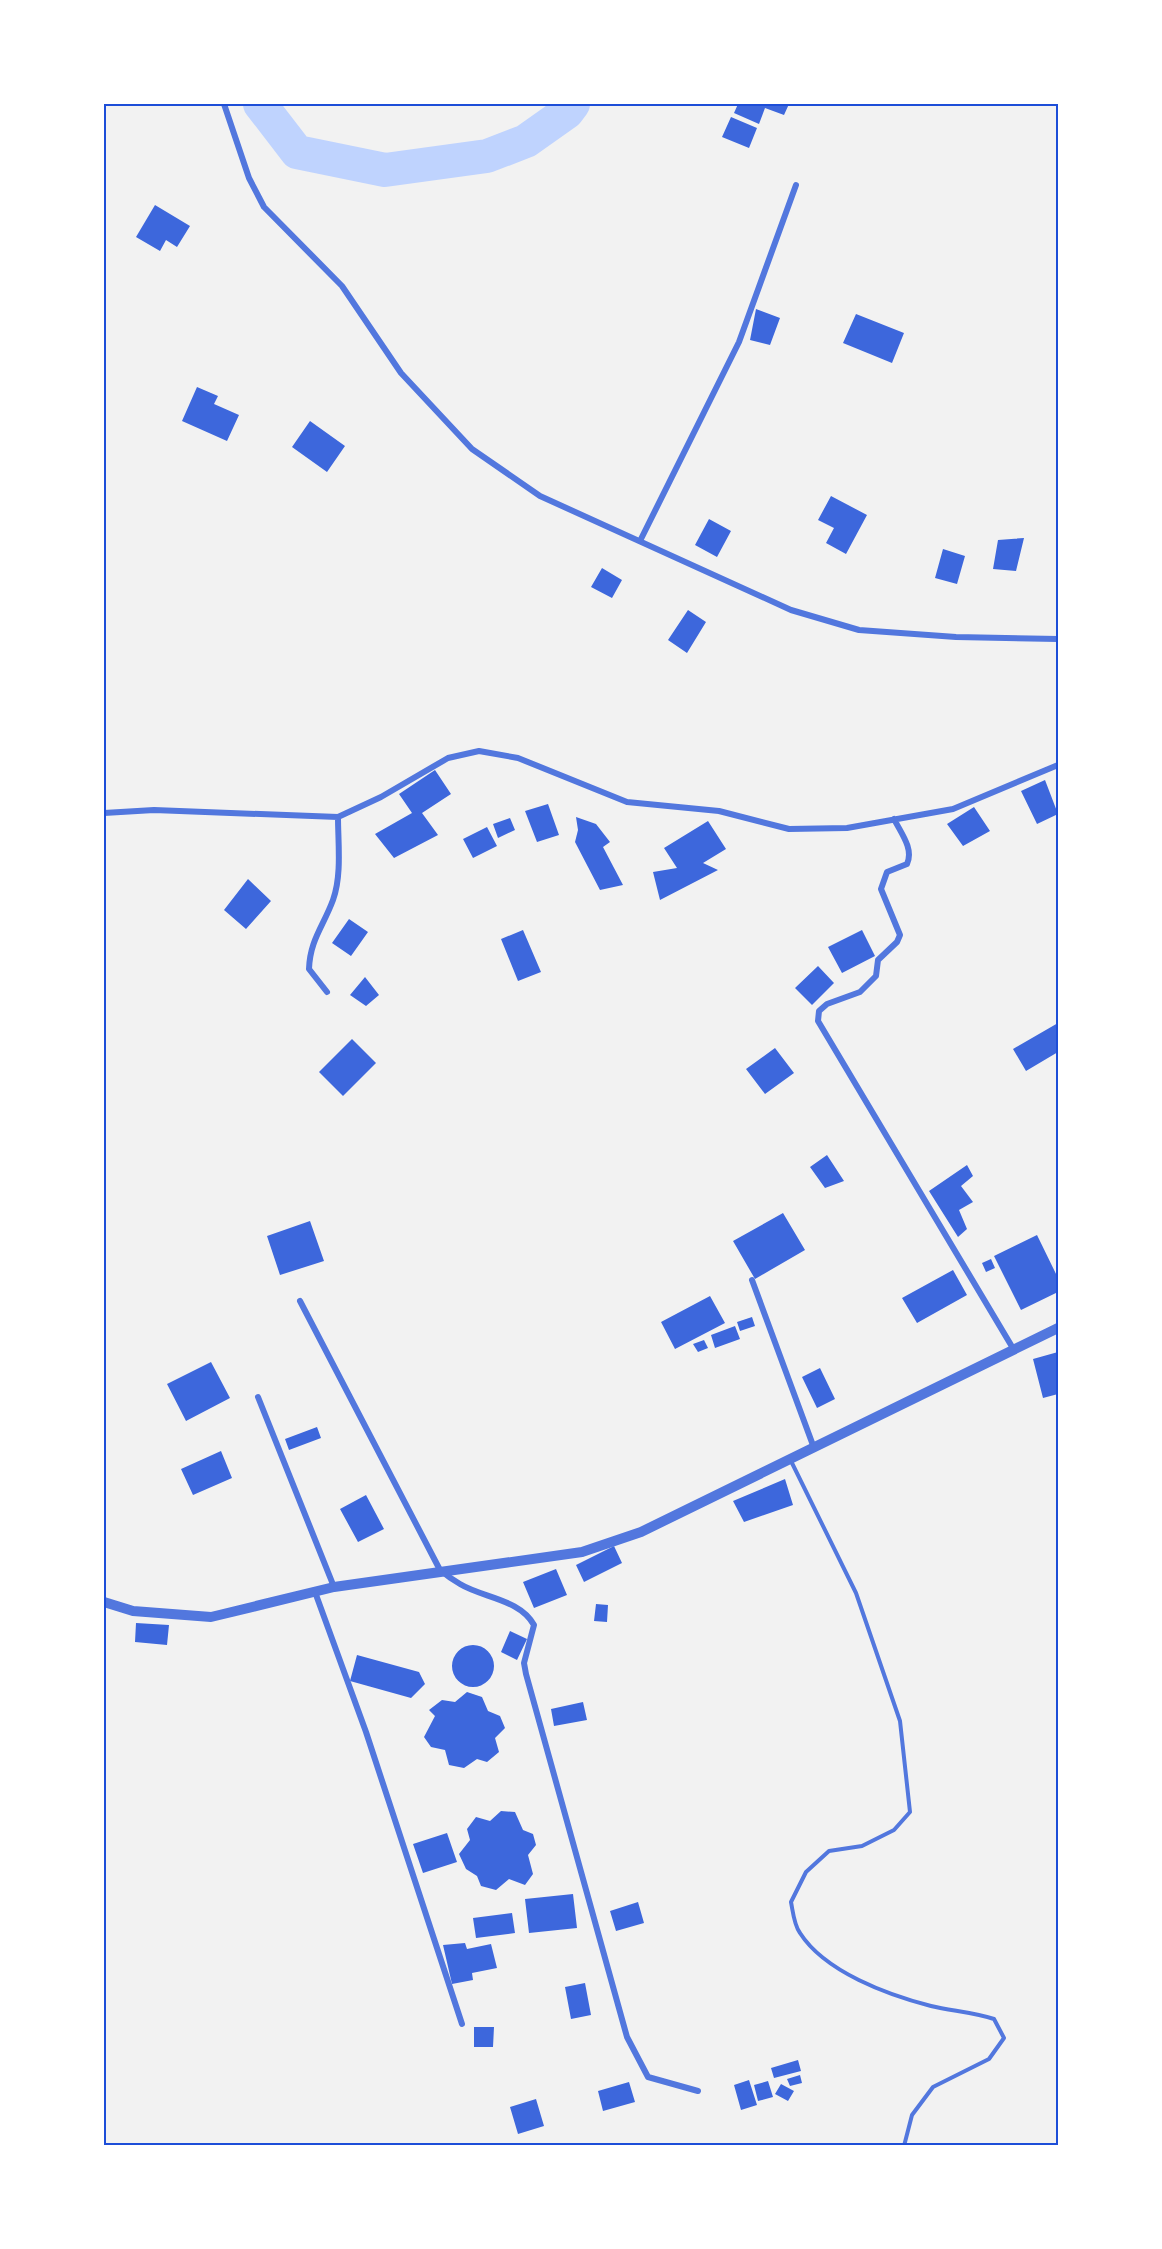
<svg xmlns="http://www.w3.org/2000/svg" width="1162" height="2249" font-family="'Noto Sans',sans-serif">
<style>
.lines{fill:none;stroke-linecap:round;stroke-linejoin:round}
.river{stroke:#bfd3fe;stroke-width:34}
.building{fill:#3d67dc}
.service{stroke:#5277de;stroke-width:4}
.minor{stroke:#5277de;stroke-width:6}
.tertiary{stroke:#5277de;stroke-width:10}
.neatline{fill:none;stroke:#1d4ed8;stroke-width:2}
</style>
<rect width="100%" height="100%" fill="#f2f2f2"/>
<g class="lines">
<path class="river" d="M260 104 297 152 385 170 487 156 526 141 567 112 573 104"/>
</g>
<path class="building" d="M738 104H789L784 115 765 108 759 124 734 113Z
M731 117 757 128 749 148 722 137Z
M155 205 190 226 177 247 166 240 160 251 136 237Z
M756 309 780 318 770 345 750 340Z
M856 314 904 333 892 363 843 343Z
M197 387 218 396 214 404 239 415 227 441 182 421Z
M310 421 345 446 327 472 292 447Z
M831 496 867 515 846 554 826 543 834 528 818 520Z
M709 519 731 531 717 557 695 545Z
M1024 538 1016 571 993 569 998 540Z
M943 549 965 556 957 584 935 578Z
M602 568 622 580 612 598 591 587Z
M688 610 706 622 687 653 668 640Z
M435 770 451 794 422 813 438 835 394 858 375 834 412 813 399 794Z
M1045 780 1058 814 1037 824 1021 791Z
M548 804 559 835 537 842 525 811Z
M974 807 990 831 963 846 947 824Z
M576 817 596 824 610 842 603 847 623 885 600 890 575 842 578 830Z
M510 818 515 830 498 838 493 824Z
M708 821 726 849 703 863 718 870 660 900 653 872 677 868 664 848Z
M487 827 497 846 473 858 463 839Z
M248 879 271 901 246 929 224 910Z
M349 919 368 932 351 956 332 943Z
M523 930 541 972 518 981 501 939Z
M862 930 875 956 842 973 828 947Z
M818 966 834 983 812 1005 795 988Z
M365 977 379 995 366 1006 350 995Z
M1058 1023V1052L1026 1071 1013 1049Z
M352 1039 376 1063 343 1096 319 1072Z
M775 1048 794 1073 765 1094 746 1069Z
M827 1155 844 1181 825 1188 810 1167Z
M967 1165 973 1176 961 1186 973 1202 959 1210 967 1229 958 1237 929 1191Z
M783 1213 805 1250 755 1279 733 1241Z
M310 1221 324 1261 280 1275 267 1236Z
M1037 1235 1058 1278V1292L1021 1310 994 1256Z
M991 1259 995 1268 986 1272 982 1263Z
M953 1270 967 1295 917 1323 902 1298Z
M710 1296 725 1323 675 1349 661 1322Z
M752 1317 755 1326 740 1331 737 1322Z
M735 1326 740 1339 715 1348 711 1335Z
M704 1340 708 1348 698 1352 693 1344Z
M1058 1352V1394L1043 1398 1033 1359Z
M211 1362 230 1398 186 1421 167 1384Z
M820 1368 835 1399 817 1408 802 1377Z
M317 1427 321 1438 289 1450 285 1439Z
M221 1451 232 1478 193 1495 181 1469Z
M785 1479 793 1505 744 1522 733 1501Z
M366 1495 384 1529 358 1542 340 1509Z
M614 1546 622 1563 584 1582 576 1565Z
M556 1569 567 1595 534 1608 523 1582Z
M596 1604 608 1605 607 1622 594 1621Z
M136 1623 169 1625 167 1645 135 1642Z
M510 1631 527 1639 517 1660 501 1652Z
M452 1666a21 21 0 1 1 42 0a21 21 0 1 1-42 0Z
M357 1655 419 1672 425 1684 411 1698 350 1681Z
M467 1692 482 1697 488 1711 500 1716 505 1728 495 1738 499 1752 487 1762 477 1759 464 1768 449 1765 445 1750 431 1747 424 1737 435 1716 429 1710 442 1700 455 1702Z
M583 1702 587 1720 554 1726 551 1709Z
M501 1811 515 1812 523 1830 533 1834 536 1845 528 1855 533 1874 525 1885 509 1879 496 1890 481 1886 477 1876 466 1869 459 1854 470 1840 467 1829 476 1817 490 1821Z
M447 1833 457 1862 423 1873 413 1844Z
M573 1894 577 1928 529 1933 525 1899Z
M638 1902 644 1923 616 1931 610 1911Z
M512 1913 515 1933 476 1938 473 1918Z
M465 1943 467 1949 491 1944 497 1968 472 1973 473 1980 452 1984 443 1945Z
M585 1983 591 2015 571 2019 565 1987Z
M474 2027H494L493 2047H474Z
M798 2060 801 2071 774 2078 771 2068Z
M800 2075 802 2083 790 2086 787 2079Z
M749 2080 757 2105 741 2110 734 2085Z
M768 2081 773 2097 758 2101 754 2085Z
M629 2082 635 2102 603 2111 598 2091Z
M781 2084 794 2091 788 2101 775 2094Z
M536 2099 544 2126 518 2134 510 2107Z"/>
<g class="lines">
<path class="service" d="M791 1461 856 1593 900 1721 910 1812 894 1830 862 1846 829 1851 806 1872 791 1902C793 1912 794 1925 800 1933 825 1972 888 1995 931 2006 952 2011 973 2012 994 2019L1004 2038 989 2059 933 2087 912 2115 904 2146"/>
<path class="minor" d="M224 104 249 178 264 207 342 286 401 373 472 449 540 496 791 610 859 630 956 637 1058 639
M640 541 739 342 796 185
M104 813 154 810 338 817 381 797 448 758 479 751 518 758 627 802 719 811 789 829 847 828 953 809 1058 765
M894 819C901 833 914 849 907 864L887 872 881 889 900 935 897 942 878 960 876 976 860 992 827 1004 819 1011 818 1021 1014 1350
M327 992 309 969C310 940 323 927 333 900 342 875 338 843 338 817
M752 1280 814 1448
M300 1301 440 1570C446 1575 453 1580 460 1584 483 1598 520 1599 534 1625L524 1663 526 1674 627 2037 648 2077 698 2091
M258 1397 334 1587
M315 1592 366 1732 462 2024"/>
<path class="tertiary" d="M104 1602 133 1611 211 1617 334 1587 582 1552 641 1532 1058 1328"/>
</g>
<rect width="1162" height="2249" fill="none" stroke="#ffffff" stroke-width="210"/>
<rect x="105" y="105" width="952" height="2039" class="neatline"/>
</svg>
